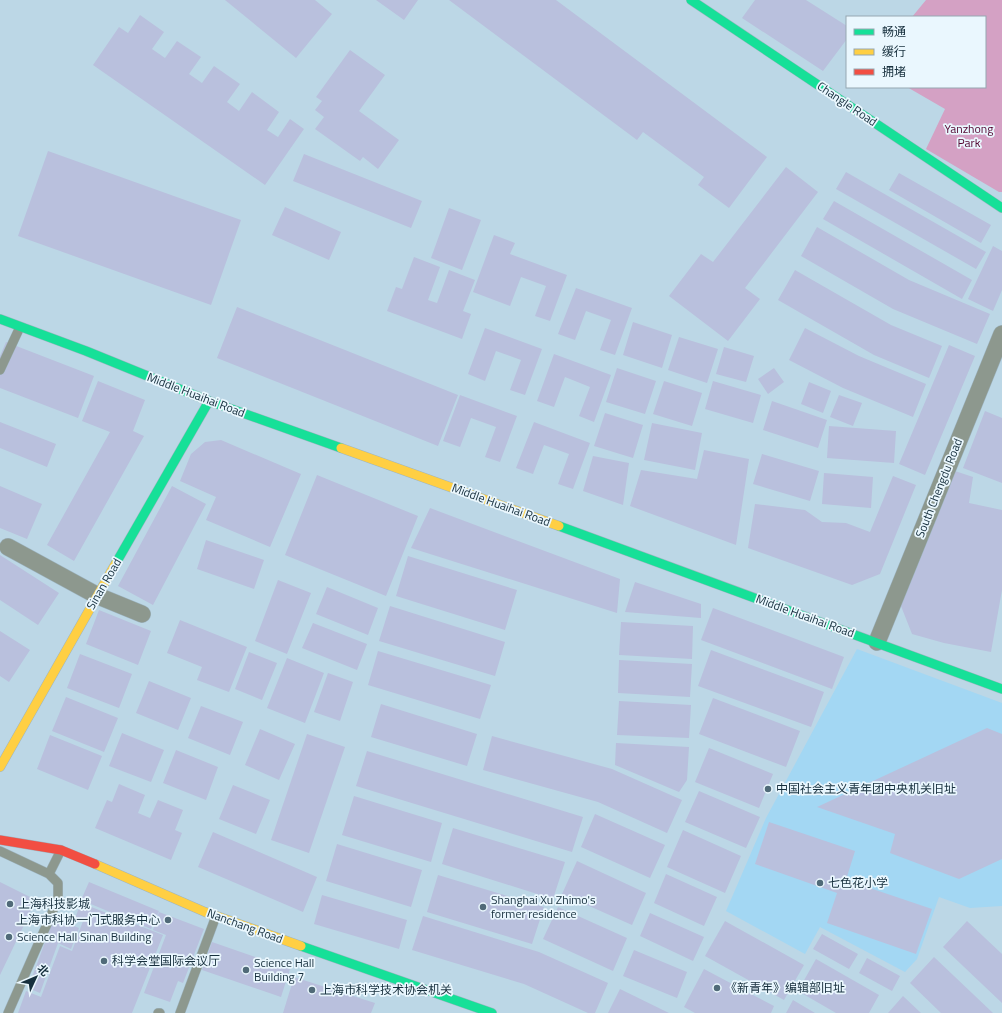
<svg xmlns="http://www.w3.org/2000/svg" width="1002" height="1013" font-family="'Titillium Web','Noto Sans SC',sans-serif">
<style>
.built{fill:#a3d7f3}
.green{fill:#d4a1c4}
.building{fill:#b9c0dd}
.lines{fill:none;stroke-linecap:round;stroke-linejoin:round}
.lane-casing{stroke:#9eb5c1;stroke-width:10}
.street-casing{stroke:#9eb5c1;stroke-width:18}
.fast-casing{stroke:#9eb5c1;stroke-width:10}
.slow-casing{stroke:#9eb5c1;stroke-width:10}
.jam-casing{stroke:#9eb5c1;stroke-width:10}
.lane{stroke:#8d988e;stroke-width:9}
.street{stroke:#8d988e;stroke-width:17}
.fast{stroke:#16e098;stroke-width:9}
.slow{stroke:#ffcf43;stroke-width:9}
.jam{stroke:#f24e42;stroke-width:9}
.poi-dot{fill:#506a78;stroke:#eaf7fe;stroke-width:1.5}
.labels{text-anchor:middle;stroke-width:3.5;stroke-linejoin:round;paint-order:stroke}
.street-label{font-size:12px;fill:#162f3d;stroke:#eaf7fe}
.park-label{font-size:12px;fill:#530631;stroke:#eaf7fe}
.poi-label{font-size:12px;fill:#162f3d;stroke:#eaf7fe;text-anchor:start}
</style>
<rect width="100%" height="100%" fill="#bcd7e6"/>
<path class="built" d="M857 649 1002 703V906L970 908 939 897 917 959 905 972 820 927 805 954 726 911 766 818Z"/>
<path class="green" d="M926 0H1002V192H999L926 149 945 109 907 87H985V17H912Z"/>
<path class="building" d="M225 0H315L332 14 296 58Z
M376 0H418L404 20Z
M449 0H556L767 157 729 208 698 185 704 177 643 132 637 140Z
M755 0H806L847 26V39L823 71 742 18Z
M140 15 164 32 152 49 165 58 177 41 201 57 189 74 202 83 214 66 240 84 227 102 239 111 252 92 279 112 267 130 278 137 290 119 304 129 265 185 93 65 119 27 128 33Z
M350 50 385 75 359 111 399 140 378 169 363 157 360 161 315 129 324 117 315 110 322 101 316 97Z
M48 151 241 220 211 305 18 236Z
M304 154 422 201 411 228 293 181Z
M786 167 818 192 745 288 760 299 728 341 669 296 701 254 713 262Z
M846 172 986 252 976 269 836 189Z
M899 173 991 225 981 243 889 190Z
M834 201 972 280 962 299 823 219Z
M285 207 341 232 329 260 272 235Z
M449 208 481 220 462 270 431 258Z
M817 227 909 280 990 314 977 344 893 309 801 256Z
M494 235 515 243 510 254 567 275 550 321 535 316 546 286 521 277 510 306 473 292Z
M993 246 1002 251V290L993 311 968 299Z
M414 257 440 267 428 300 437 303 449 270 475 280 463 311 471 314 462 339 387 311 396 287 402 289Z
M795 270 891 325 942 346 929 378 874 355 778 300Z
M576 288 632 308 615 355 600 350 611 320 586 311 575 340 558 334Z
M237 307 458 395 438 446 217 358Z
M633 322 672 335 662 368 623 355Z
M485 328 542 349 525 395 510 390 521 360 496 351 485 381 468 374Z
M805 328 859 356 926 384 913 417 843 388 789 360Z
M679 337 718 349 707 383 668 370Z
M6 342 94 376 78 418 0 388V356Z
M949 345 975 356 925 475 899 464Z
M724 347 754 356 746 382 716 374Z
M554 354 611 375 594 422 579 416 590 387 565 377 554 407 537 401Z
M617 368 656 381 645 414 606 402Z
M774 368 784 382 768 394 758 379Z
M98 381 145 400 133 431 144 436 74 561 47 545 110 432 82 421Z
M664 381 702 393 692 426 653 414Z
M713 381 761 395 753 423 705 409Z
M809 382 831 391 823 413 801 404Z
M460 395 517 416 500 462 485 457 496 427 471 418 460 447 443 441Z
M839 395 862 403 853 426 830 417Z
M772 401 827 420 818 448 763 430Z
M985 411 1002 418V483L963 468Z
M605 413 643 425 633 458 594 446Z
M0 422 56 444 47 467 0 448Z
M534 422 590 443 573 489 558 484 569 454 544 445 533 474 516 468Z
M652 423 702 433 695 470 644 460Z
M829 426 896 431 894 463 827 458Z
M221 440 301 474 270 547 206 520 216 497 180 481 191 454 205 442Z
M704 450 749 459 736 545 630 506 641 470 697 479Z
M762 454 819 471 810 501 753 484Z
M593 456 629 463 623 505 583 491Z
M952 470 973 477 969 503 1002 510V590L991 652 944 643 912 634 899 601Z
M824 473 873 477 871 508 822 504Z
M317 475 418 516 386 596 285 555Z
M893 476 916 485 880 574 852 585 748 548 755 504 805 510 822 522 846 523 870 532Z
M0 486 42 504 27 539 0 528Z
M172 486 206 504 153 605 118 586Z
M430 508 620 579 617 613 411 548Z
M206 540 264 560 254 589 197 569Z
M0 555 59 593 38 625 0 600Z
M408 556 517 590 505 630 396 596Z
M278 580 311 593 287 654 255 641Z
M635 582 701 604V618L625 612Z
M327 587 378 608 368 635 316 614Z
M390 606 505 642 495 676 379 641Z
M713 608 844 657 832 689 701 640Z
M99 610 151 631 138 665 86 644Z
M180 620 247 647 229 692 197 680 202 667 167 653Z
M621 622 693 626 692 659 619 655Z
M313 623 367 644 357 670 302 648Z
M0 631 30 650 9 682 0 676Z
M711 650 824 692 811 727 698 686Z
M378 651 491 685 480 719 368 685Z
M249 652 277 663 262 700 235 689Z
M80 654 132 674 119 708 67 688Z
M287 658 324 673 305 723 267 708Z
M619 660 692 664 690 697 618 693Z
M328 673 353 682 340 721 314 712Z
M149 681 191 698 178 730 136 713Z
M66 697 118 718 104 752 52 731Z
M713 698 800 731 786 767 699 734Z
M619 701 691 705 689 738 617 735Z
M381 704 477 734 467 766 371 737Z
M201 706 243 722 230 755 188 738Z
M987 728 1002 734V859L959 879 890 853 895 834 817 807Z
M260 729 295 744 279 780 245 765Z
M122 733 164 750 151 782 109 766Z
M307 734 345 747 309 853 271 840Z
M50 735 102 756 88 790 37 769Z
M492 736 612 769 682 800 667 833 598 802 483 770Z
M616 743 689 747 687 780 679 792 615 765Z
M709 748 773 774 759 808 695 782Z
M176 750 218 767 206 800 163 783Z
M367 751 583 817 572 852 356 786Z
M119 784 145 795 138 813 150 818 158 800 183 810 175 830 182 833 171 860 95 828 107 800 112 802Z
M233 785 270 800 256 834 219 819Z
M699 791 760 817 746 848 685 822Z
M354 796 442 823 431 862 342 835Z
M595 814 665 845 650 878 581 847Z
M769 822 855 851 846 880 932 909 916 954 827 923 837 893 755 864Z
M453 828 565 862 553 899 442 864Z
M683 830 741 856 725 893 667 867Z
M213 832 317 877 303 912 198 867Z
M337 844 422 870 411 907 326 881Z
M577 861 646 893 632 925 562 894Z
M666 874 717 897 704 926 654 903Z
M438 875 544 907 532 944 427 912Z
M0 882 36 900 0 975Z
M89 882 159 911 151 929 81 900Z
M322 895 407 920 399 949 314 924Z
M81 903 163 935 132 1013H18L26 991 41 997 60 946 72 951 83 921 75 918Z
M558 907 627 938 613 971 543 939Z
M159 912 204 929 183 983 178 981 170 1002 144 993 166 935 153 930Z
M650 913 704 937 693 961 640 936Z
M423 916 539 952 608 983 595 1013H588L524 984 412 950Z
M54 918 79 928 71 949 58 943 40 993 28 988Z
M725 921 804 965 784 1000 705 956Z
M967 921 1002 954V1003L943 947Z
M822 934 858 954 849 969 813 949Z
M212 942 290 969 281 997 202 970Z
M634 950 687 972 677 998 623 976Z
M934 957 993 1013H941L910 983Z
M867 958 900 976 892 991 859 973Z
M816 959 879 995 869 1013H836L798 991Z
M704 969 774 1006 771 1013H695L684 1007Z
M294 977 375 1003 371 1013H283Z
M620 989 669 1013H608Z
M903 996 921 1013H888Z
M793 1000 815 1013H786Z"/>
<g class="lines">
<defs>
<path id="lane" d="M0 370 20 327
M0 851 49 874
M8 1013 58 899V883L49 874 61 850
M158 1013H160
M180 1013 216 916"/>
<path id="street" d="M8 547 98 596 142 614
M877 642 1002 334"/>
<path id="fast" d="M691 0 1002 208
M0 319 86 351 209 401 341 448
M559 526 1002 689
M116 563 209 401
M301 946 492 1013"/>
<path id="slow" d="M341 448 559 526
M0 767 116 563
M95 864 205 912 301 946"/>
<path id="jam" d="M0 840 61 850 95 864"/>
</defs>
<use href="#lane" class="lane-casing"/>
<use href="#street" class="street-casing"/>
<use href="#fast" class="fast-casing"/>
<use href="#slow" class="slow-casing"/>
<use href="#jam" class="jam-casing"/>
<use href="#lane" class="lane"/>
<use href="#street" class="street"/>
<use href="#fast" class="fast"/>
<use href="#slow" class="slow"/>
<use href="#jam" class="jam"/>
</g>
<g class="poi-dot">
<circle cx="768" cy="789" r="4"/>
<circle cx="820" cy="883" r="4"/>
<circle cx="10" cy="904" r="4"/>
<circle cx="483" cy="907" r="4"/>
<circle cx="168" cy="920" r="4"/>
<circle cx="9" cy="937" r="4"/>
<circle cx="104" cy="961" r="4"/>
<circle cx="246" cy="970" r="4"/>
<circle cx="717" cy="988" r="4"/>
<circle cx="312" cy="990" r="4"/>
</g>
<g class="labels">
<g class="street-label">
<text transform="translate(847 104) rotate(34)" y="4">Changle Road</text>
<text transform="translate(196 395) rotate(21)" y="4">Middle Huaihai Road</text>
<text transform="translate(939 488) rotate(-68)" y="4">South Chengdu Road</text>
<text transform="translate(501 505) rotate(20)" y="4">Middle Huaihai Road</text>
<text transform="translate(104 584) rotate(-60)" y="4">Sinan Road</text>
<text transform="translate(805 616) rotate(20)" y="4">Middle Huaihai Road</text>
<text transform="translate(245 926) rotate(20)" y="4">Nanchang Road</text>
</g>
<g class="park-label">
<text x="969" y="133">Yanzhong<tspan x="969" dy="14">Park</tspan></text>
</g>
<g class="poi-label">
<text x="776" y="793">中国社会主义青年团中央机关旧址</text>
<text x="828" y="887">七色花小学</text>
<text x="491" y="904">Shanghai Xu Zhimo's<tspan x="491" dy="14">former residence</tspan></text>
<text x="18" y="908">上海科技影城</text>
<text x="160" y="924" text-anchor="end">上海市科协一门式服务中心</text>
<text x="17" y="941">Science Hall Sinan Building</text>
<text x="112" y="965">科学会堂国际会议厅</text>
<text x="254" y="967">Science Hall<tspan x="254" dy="14">Building 7</tspan></text>
<text x="725" y="992">《新青年》编辑部旧址</text>
<text x="320" y="994">上海市科学技术协会机关</text>
</g>
</g>
<rect x="846" y="16" width="140" height="72" fill="#eaf7fe" stroke="#95a7b1"/>
<rect x="854" y="29" width="20" height="6" fill="#16e098" stroke="#95a7b1"/>
<text x="882" y="36" font-size="12" fill="#162f3d">畅通</text>
<rect x="854" y="49" width="20" height="6" fill="#ffcf43" stroke="#95a7b1"/>
<text x="882" y="56" font-size="12" fill="#162f3d">缓行</text>
<rect x="854" y="69" width="20" height="6" fill="#f24e42" stroke="#95a7b1"/>
<text x="882" y="76" font-size="12" fill="#162f3d">拥堵</text>
<g transform="translate(36 977) rotate(46)" stroke="#eaf7fe" stroke-width="3" paint-order="stroke">
<path d="M0-3L7 15L0 10L-7 15Z" fill="#162f3d"/>
<text y="-6" font-size="11" font-weight="bold" text-anchor="middle" fill="#162f3d">北</text>
</g>
</svg>
